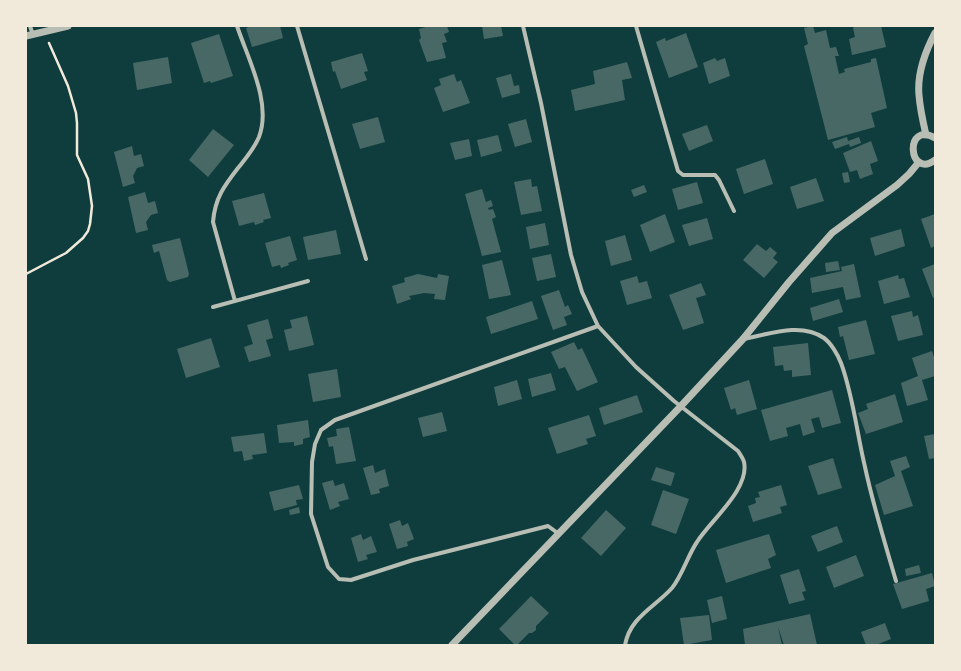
<svg xmlns="http://www.w3.org/2000/svg" width="961" height="671" font-family="'Fira Sans',sans-serif">
<style>
.building{fill:#486865}
.lines{fill:none;stroke-linecap:round;stroke-linejoin:round}
.path{stroke:#f1e9da;stroke-width:2.5}
.minor{stroke:#b8beb3;stroke-width:4}
.tertiary{stroke:#b8beb3;stroke-width:7}
</style>
<rect width="100%" height="100%" fill="#0f3d3e"/>
<path class="building" d="M252 26H280L283 38 252 47 246 28Z
M429 26H447L449 32 444 34 447 42 442 43 446 58 427 62 419 40 421 38 419 29Z
M482 26H501L503 36 484 39Z
M813 26 815 33 826 30 830 48 836 47 839 56H835L839 74 845 72 844 69 871 62V59L876 58 887 108 871 113 875 127 828 140 804 46 808 44 804 28Z
M855 26H881L886 47 852 55 849 39 855 37 853 28Z
M686 33 698 67 669 78 656 42 665 38 666 41Z
M219 34 233 76 211 83 210 81 204 83 191 43Z
M362 53 368 71 364 72 367 80 341 89 335 71 333 72 331 62Z
M168 57 172 83 137 90 133 63Z
M715 58 717 61 725 58 730 76 709 84 703 63Z
M627 62 632 78 622 80 625 100 575 111 571 90 595 84 593 71Z
M454 74 457 82 461 80 470 103 443 112 434 88 441 85 439 79Z
M511 74 514 86 519 85 520 93 502 98 496 78Z
M378 117 385 142 360 149 352 124Z
M526 119 532 142 515 147 508 124Z
M707 125 713 141 689 151 682 134Z
M213 129 234 145 208 177 189 160Z
M498 135 502 151 481 157 477 140Z
M847 137 848 141 859 137 861 143 850 147 849 144 835 149 832 142Z
M469 139 472 156 455 160 450 143Z
M871 141 878 161 870 164 873 174 860 179 857 170 850 172 843 153Z
M132 146 134 156 141 154 144 166 137 168 133 176 135 183 123 187 114 152Z
M765 159 773 184 744 194 736 169Z
M848 172 850 182 844 183 842 173Z
M816 178 824 201 797 209 790 187Z
M531 179 532 187 537 186 542 211 521 215 514 182Z
M697 182 703 203 678 210 672 189Z
M644 185 647 192 634 197 631 190Z
M482 189 486 202 491 200 493 206 488 208 489 210 493 209 496 217 492 219 501 252 482 256 465 194Z
M145 192 148 203 155 201 158 213 151 215 146 222 148 230 136 233 128 197Z
M264 193 271 218 263 220 264 222 255 225 254 222 239 226 232 201Z
M665 214 675 242 650 252 640 225Z
M935 214V246L931 248 921 219Z
M707 218 713 239 689 246 682 225Z
M545 223 549 245 530 249 526 227Z
M901 229 905 246 875 256 870 238Z
M336 230 341 254 308 260 303 237Z
M625 235 632 260 611 266 605 241Z
M290 236 297 260 288 263 289 265 281 268 280 265 272 267 265 243Z
M180 238 189 274 188 277 170 282 167 280 159 251 154 253 152 245Z
M757 244 766 251 770 247 777 253 773 258 778 262 764 278 743 260Z
M551 254 556 277 537 281 532 258Z
M502 260 511 295 489 299 482 265Z
M838 261 840 270 826 272 825 263Z
M854 264 861 297 846 300 843 287 812 293 810 278 842 271 841 267Z
M935 264V297L933 298 922 269Z
M418 274 437 278 438 274 449 276 445 300 434 299 435 294 424 293 409 296 411 299 397 304 392 286 405 282 404 278Z
M898 275 899 279 904 278 910 297 884 304 878 281Z
M637 276 639 283 647 281 652 298 627 305 620 281Z
M701 283 706 295 696 298 704 323 683 330 669 295Z
M559 290 565 307 568 305 572 314 564 317 567 325 553 330 541 296Z
M839 299 843 312 813 321 810 308Z
M532 301 538 319 491 334 486 317Z
M912 311 913 317 918 315 923 335 898 341 891 316Z
M307 316 314 345 289 351 284 330 292 328 290 320Z
M268 319 273 338 266 340 271 356 249 362 244 347 253 344 247 325Z
M866 320 875 354 849 360 843 336 840 337 838 327Z
M211 338 220 367 186 378 177 349Z
M574 342 578 350 582 348 598 382 577 391 565 367 559 369 551 352Z
M808 343 811 375 792 377V370L784 371 783 365 775 366 773 347Z
M932 351 935 360V376L922 380 928 400 907 406 901 383 918 376 912 358Z
M337 369 341 397 313 402 308 374Z
M551 373 556 390 532 397 528 379Z
M517 380 522 399 498 406 494 387Z
M749 380 757 409 737 415 735 408 731 410 724 388Z
M832 390 841 423 822 428 819 417 811 419 815 432 803 436 800 424 786 428 788 436 770 441 761 410Z
M895 394 903 422 866 434 858 413 868 409 866 404Z
M637 395 643 412 604 425 599 408Z
M442 412 447 431 423 437 418 418Z
M589 415 596 436 586 439 588 444 557 454 548 428Z
M308 420 310 437 303 439V444L294 446V442L279 443 277 425Z
M349 427 356 461 336 464 333 446 329 447 327 438 337 436 336 429Z
M264 433 267 453 252 455 253 459 244 461 242 451 234 452 231 437Z
M935 434V458L929 459 924 436Z
M906 456 910 467 901 471 913 506 884 515 875 485 895 476 890 461Z
M833 458 842 488 818 495 808 466Z
M373 465 375 473 385 469 389 486 379 489 380 493 371 495 363 468Z
M656 467 675 473 671 486 651 480Z
M333 480 335 486 344 483 349 499 338 502 340 506 330 510 322 483Z
M299 485 303 499 296 500 297 505 274 511 269 492Z
M781 485 787 505 780 507 782 513 753 522 748 506 756 503 755 498 760 497 758 492Z
M663 490 689 499 676 534 651 525Z
M299 507 300 513 290 515 289 510Z
M606 510 626 528 601 556 581 538Z
M400 520 402 526 408 523 414 539 407 542 408 546 397 549 389 524Z
M837 526 843 542 818 552 811 536Z
M361 534 363 540 371 536 377 552 366 555 368 559 358 562 351 538Z
M769 534 776 555 768 559 771 568 726 583 716 550Z
M856 555 864 576 834 588 826 567Z
M919 565 921 573 906 576 905 569Z
M799 569 806 591 802 592 805 600 789 604 780 575Z
M932 573 935 586 926 589 929 601 902 609 893 584Z
M531 596 549 613 536 626V630L532 633H529L517 645H515L499 629Z
M722 596 727 619 712 623 707 600Z
M810 614 817 645H784L778 627 782 645H745L743 629Z
M709 615 712 640 684 645 680 618Z
M885 623 891 639 876 645H866L861 632Z"/>
<g class="lines">
<path class="path" d="M26 274 66 253 83 238 88 231 90 224 92 206 88 179 77 155V123L76 113 68 86 49 43"/>
<path class="minor" d="M30 26 33 35
M297 26 366 259
M523 26 541 103 571 255 582 292 598 326 636 367 674 401 738 451C740 454 743 458 744 462 750 489 710 521 697 542 688 555 682 576 672 588 655 607 630 617 625 645
M636 26 678 171 683 175H715L719 180 734 211
M235 301 213 222C215 198 224 186 238 168 246 158 254 149 259 137 272 103 248 59 237 26
M213 307 308 281
M744 339C769 334 801 322 824 338 831 343 838 355 841 363 853 395 857 434 865 467 873 505 885 543 896 581
M559 534 548 526 413 560 351 580 339 579 328 567 311 514 312 462 315 444 321 430 335 420 598 326"/>
<path class="tertiary" d="M26 36 68 26
M926 135C923 122 920 109 919 95 917 74 925 52 935 33
M935 138C904 120 908 180 935 160
M452 645 681 406 743 339 789 282 832 233 897 185 909 174 919 162"/>
</g>
<rect width="961" height="671" fill="none" stroke="#f1e9da" stroke-width="54"/>
</svg>
